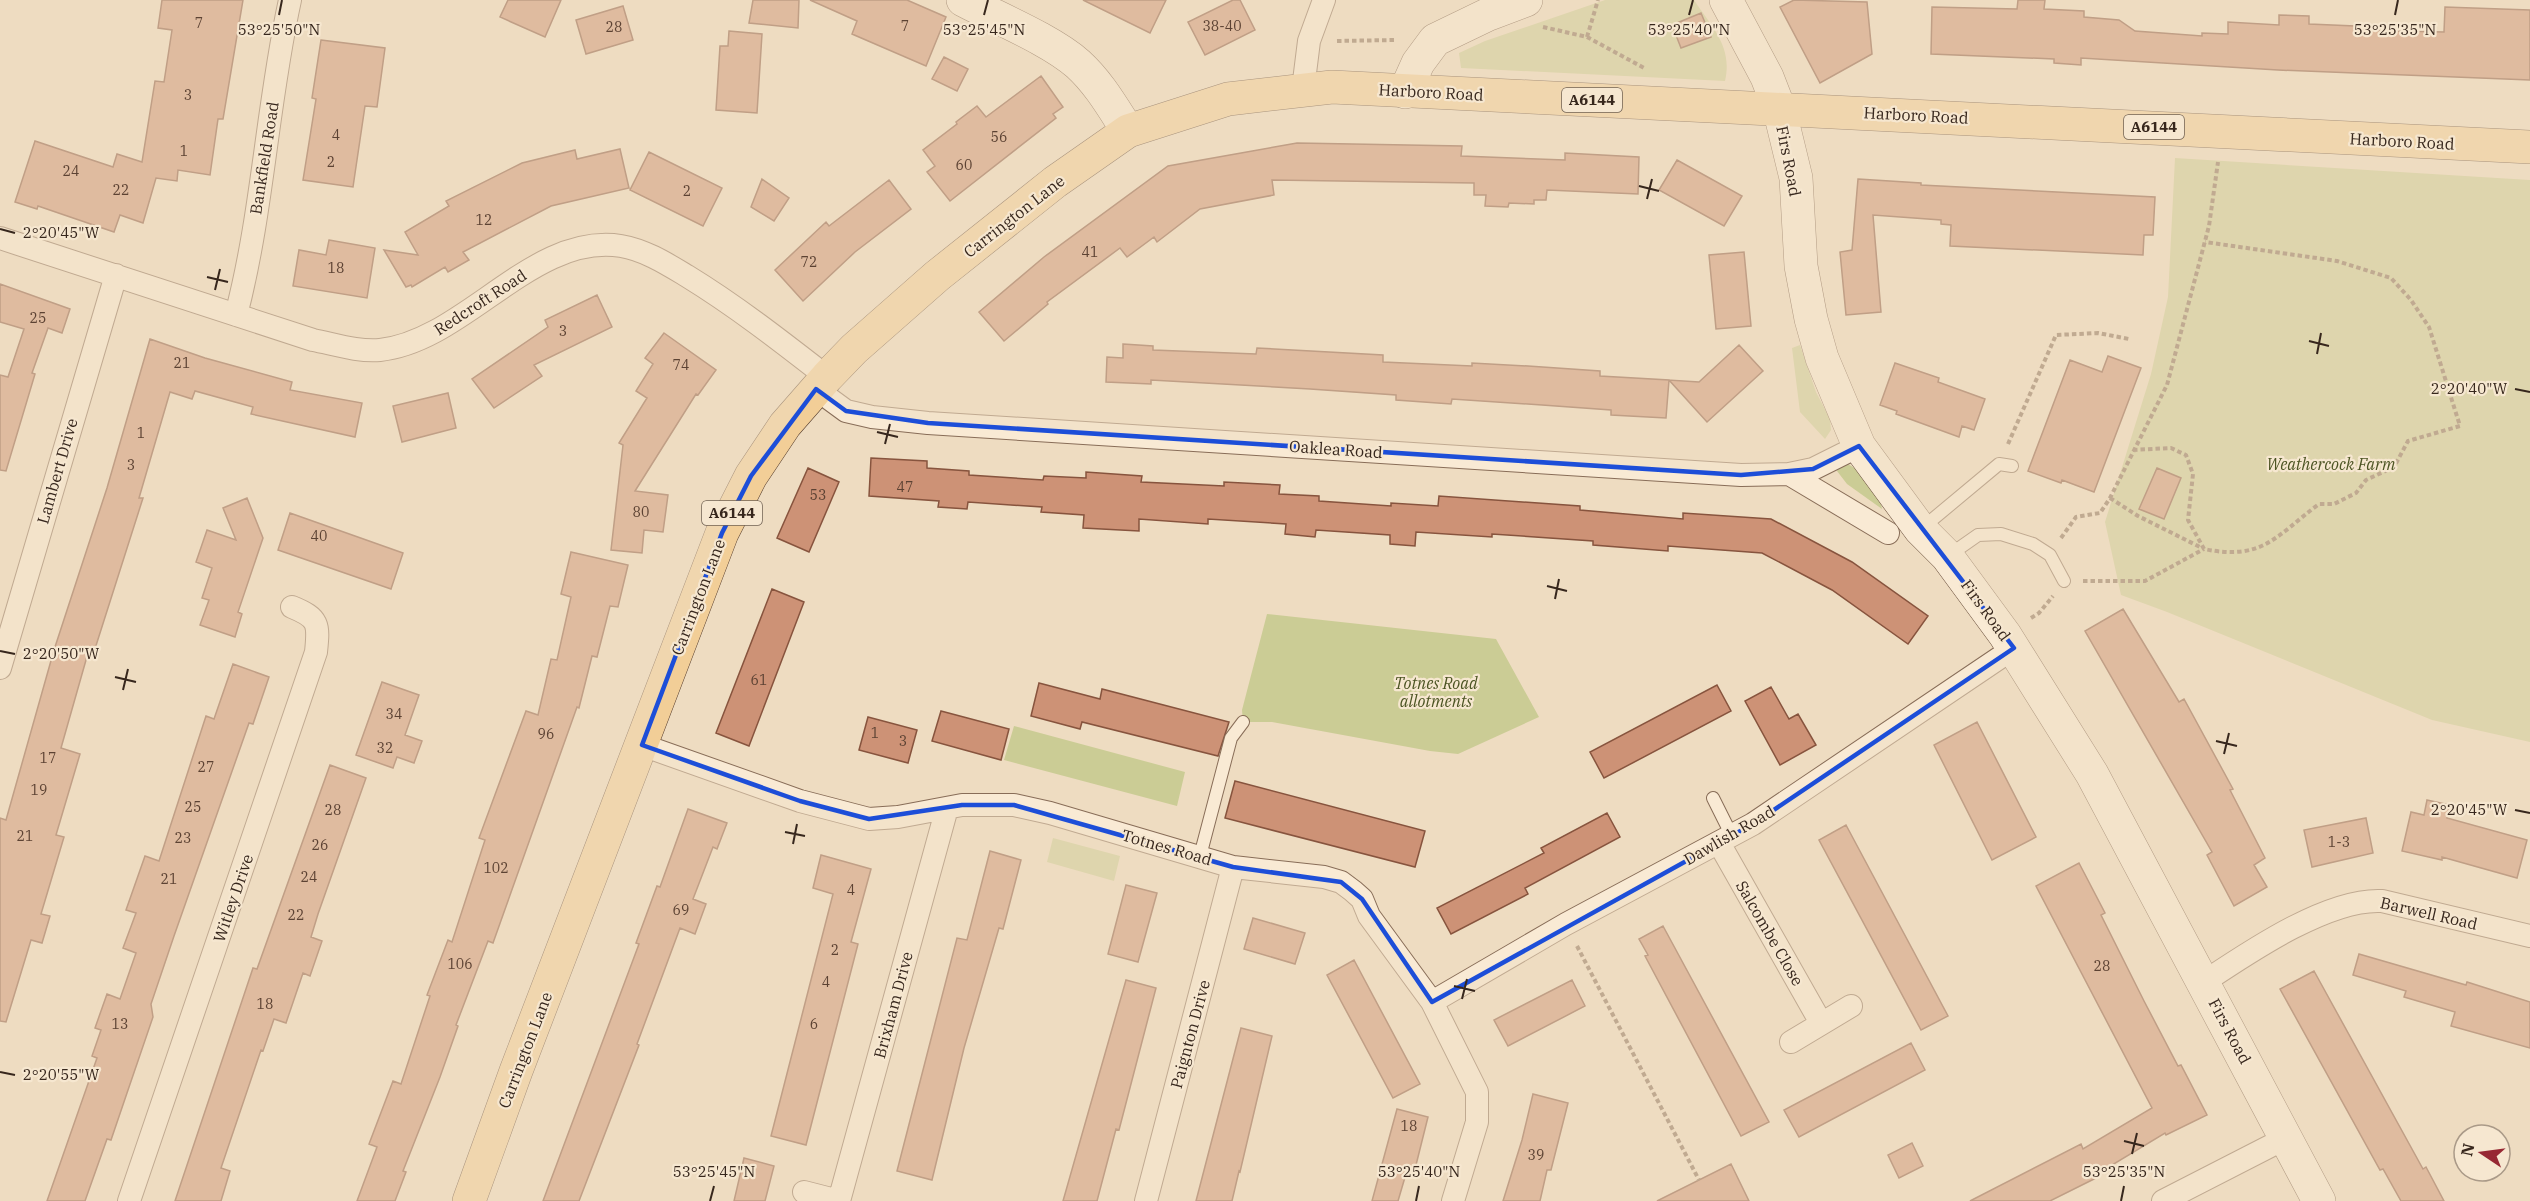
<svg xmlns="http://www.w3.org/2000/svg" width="2530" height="1201" font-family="'IBM Plex Serif',serif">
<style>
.green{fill:#cbcc95}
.building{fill:#cd9276;stroke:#87543e;stroke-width:1.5}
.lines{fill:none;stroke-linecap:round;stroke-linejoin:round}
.lane-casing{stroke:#886d58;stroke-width:14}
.street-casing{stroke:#886d58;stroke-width:24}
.secondary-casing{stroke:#694e3b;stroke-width:34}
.primary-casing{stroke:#553c2d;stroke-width:34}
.path{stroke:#886d58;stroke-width:4;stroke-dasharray:4.5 3;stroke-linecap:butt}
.lane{stroke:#f9ead4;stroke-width:12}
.street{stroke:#f9ead4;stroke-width:22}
.secondary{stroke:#f9ead4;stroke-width:33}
.primary{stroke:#f2ce97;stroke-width:33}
.marked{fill:none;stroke:#1d4ed8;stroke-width:4.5;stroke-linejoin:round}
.ticks{fill:none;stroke:#37271d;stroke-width:2}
.labels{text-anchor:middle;stroke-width:4.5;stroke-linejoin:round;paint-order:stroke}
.number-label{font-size:14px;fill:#5c4233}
.shield{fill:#f6e7d0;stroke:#706153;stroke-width:1.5}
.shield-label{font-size:15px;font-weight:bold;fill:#37271d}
.street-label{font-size:16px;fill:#37271d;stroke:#f6e7d0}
.park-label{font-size:16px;font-style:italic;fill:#4c5423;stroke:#f6e7d0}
.ticks-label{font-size:15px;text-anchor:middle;fill:#37271d;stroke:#f6e7d0;stroke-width:4.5;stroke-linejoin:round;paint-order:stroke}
</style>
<rect width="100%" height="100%" fill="#eedcc1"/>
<path class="green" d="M1605 0H1694C1712 27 1733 47 1725 81L1461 68 1459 53 1485 41Z
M2175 158 2530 180V742L2432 720 2167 612 2121 595 2105 522 2151 374 2168 297Z
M1800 345 1816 392 1830 419 1831 430 1825 439 1800 412 1792 348Z
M1841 461C1859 467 1880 490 1882 509L1847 484 1837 471Z
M1267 614 1496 639 1539 717 1458 754 1430 751 1272 722H1243L1242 710Z
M1014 726 1185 772 1177 806 1004 760Z
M1053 838 1120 856 1114 881 1047 862Z"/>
<path class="building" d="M162 0H243L223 119H218L210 175 178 170 177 181 156 178 143 223 120 215 114 232 38 206 37 209 15 202 35 141 113 167 117 154 142 162 155 81 164 82 172 30 158 28Z
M508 0H561L545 37 500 17Z
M753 0H799L798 28 749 23Z
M810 0H907L946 17 926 66 852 34 857 21Z
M1083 0H1166L1150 33Z
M1233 0H1240L1255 30 1205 55 1188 22Z
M1794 0 1867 2 1872 54 1820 83 1780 7Z
M2018 0H2045L2044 9 2084 11V17L2119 20 2135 31 2202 36V33L2228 34V22L2279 25V15L2309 16V24L2355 26 2354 30 2444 32 2445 7 2530 10V80L2278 70 2081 58V65L2054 63V59L1931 54 1932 7 2017 9Z
M623 6 633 40 586 54 576 20Z
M1701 13 1711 37 1681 48 1672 25Z
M729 31 762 34 757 113 716 110 720 46H728Z
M321 40 385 48 377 107 365 106 353 187 303 180 316 99 312 98Z
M944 57 968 69 957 91 932 79Z
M1041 76 1063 107 1053 114 1056 118 950 201 927 172 935 166 923 150 957 124 956 122 977 106 986 117Z
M1297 143 1462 146 1461 156 1565 160V153L1639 157 1638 194 1547 190 1546 200H1534V204L1509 203 1508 207 1485 206 1486 195H1474V183L1272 180 1274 195 1200 209 1157 242 1154 237 1127 257 1120 248 1047 302 1048 304 1004 341 979 312 1044 257 1168 166Z
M620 149 629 188 551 206 463 252 469 260 448 272 445 267 412 287 411 285 406 287 384 250 418 255 405 232 449 206 446 201 522 163 575 150 577 159Z
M649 152 722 188 703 226 630 190Z
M1677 160 1742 196 1724 226 1659 190Z
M762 179 789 198 774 221 751 207Z
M1858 179 1921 183V185L2155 197 2153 235H2144L2143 255 1950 246 1951 225 1941 224V220L1873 215 1881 312 1846 315 1840 252 1852 250Z
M889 180 911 209 855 252 803 301 775 270 826 222 829 226Z
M329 240 375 248 367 298 293 286 299 250 326 255Z
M1744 252 1751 326 1716 329 1709 255Z
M0 284 70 309 62 333 48 328 32 373 35 374 6 471 0 470V375L8 377 24 329 0 322Z
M597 295 612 327 534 365 542 376 494 408 472 379 548 327 545 320Z
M664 333 716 370 698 395 696 394 635 491 668 495 663 532 644 530 642 553 611 550 623 445 619 443 647 398 636 391 653 364 645 358Z
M150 339 205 358 292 382 290 390 362 403 355 437 251 414 253 407 195 391 192 399 170 392 139 498H143L93 655 88 653 61 748 80 754 56 835 64 837 41 914 50 916 42 943 31 940 6 1022 0 1021V818L6 820 54 650 107 488Z
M1123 344 1153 346V350L1256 354 1257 348 1383 355V362L1472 366V363L1528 366 1600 371V376L1669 380 1666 418 1611 415V410L1542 405 1452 399 1451 404 1396 400V395L1310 389 1151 380V384L1106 382 1107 357 1123 358Z
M1739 345 1763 371 1707 422 1669 380 1699 382Z
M2108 356 2141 368 2094 492 2062 480 2061 483 2028 471 2070 360 2102 372Z
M1895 363 1939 378 1938 382 1985 399 1974 430 1962 426 1959 437 1896 414 1897 411 1880 405Z
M448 393 456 428 402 442 393 406Z
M871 458 927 461V468L969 471V475L1043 480 1044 476 1086 478V472L1142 476 1141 482 1224 486V482L1280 485 1279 494 1319 496V501L1391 506V503L1438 506 1439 496 1580 506V510L1683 519V513L1771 519 1852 562 1928 616 1908 644 1832 590 1762 553 1668 546V551L1593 545V541L1492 534V537L1416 532 1415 546 1390 544V535L1316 530 1315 537 1285 534 1286 524 1208 519V524L1139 519V531L1083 528 1084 515 1041 512 1042 507 968 502 967 509 938 507 939 501 869 496Z
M808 468 839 482 809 552 777 538Z
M2157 468 2181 478 2164 519 2139 509Z
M247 498 263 538 238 612 242 614 235 637 200 625 209 600 202 598 212 568 196 562 207 530 236 540 223 508Z
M290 513 403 553 391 589 278 550Z
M571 552 628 565 618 607 610 606 597 657 592 656 579 708 577 707 493 943 488 941 456 1025 458 1026 440 1077 403 1171 406 1172 395 1201H357L377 1147 369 1144 393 1081 401 1084 430 996 427 995 448 940 452 942 485 840 479 838 513 746 526 711 538 715 551 659 557 660 571 597 561 594Z
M772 589 804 602 749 746 716 733Z
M2123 609 2179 702 2184 699 2233 789 2230 790 2265 858 2254 865 2267 887 2234 906 2207 855 2212 852 2085 631Z
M233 664 269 677 253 724 249 723 174 936 151 1004 153 1017 127 1093 111 1140 107 1139 85 1201H47L97 1058 92 1056 101 1030 95 1028 107 994 120 999 136 953 123 948 136 913 126 910 145 856 159 861 206 716 214 719Z
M382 682 419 695 405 735 422 741 414 763 397 757 393 768 356 755Z
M1039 683 1100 699 1102 689 1229 722 1218 756 1082 722 1080 729 1031 716Z
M1717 685 1731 711 1604 778 1590 752Z
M1771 687 1789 719 1798 714 1816 745 1780 765 1745 701Z
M941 711 1009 729 1001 760 932 741Z
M868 717 917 730 908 763 859 750Z
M1977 722 2036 837 1992 860 1934 745Z
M330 765 366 778 318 914 311 937 322 941 310 976 303 973 286 1023 274 1019 263 1051 261 1050 221 1168 230 1171 221 1201H175L253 968 257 969Z
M1235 781 1425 831 1415 867 1225 818Z
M2427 800 2450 805 2447 818 2527 840 2517 878 2442 857V860L2402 851 2411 812 2424 815Z
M688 809 727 823 717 849 713 847 693 899 706 904 695 934 680 928 637 1044 639 1045 579 1201H543L639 944 636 943 657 886 660 887Z
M1607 813 1620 837 1525 888 1528 894 1451 934 1437 908 1544 853 1541 848Z
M2366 818 2373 853 2312 867 2304 830Z
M1846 825 1948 1016 1921 1030 1819 840Z
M990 851 1021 860 1003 929 999 928 964 1048 932 1180 897 1171 957 938 967 940Z
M821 855 871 869 851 942 858 944 806 1145 771 1136 833 894 813 888Z
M2079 863 2105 913 2101 915 2144 1001 2178 1066 2181 1065 2207 1115 2166 1135 2165 1133 2097 1174 2098 1177 2050 1201H1970L2081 1144 2083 1149 2152 1108 2036 886Z
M1126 885 1157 893 1138 962 1108 954Z
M1253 918 1305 933 1295 964 1244 949Z
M1663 926 1769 1122 1741 1136 1645 956 1648 955 1639 939Z
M2359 954 2466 985 2467 982 2530 1002V1048L2451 1026 2455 1012 2404 997 2406 991 2353 975Z
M1354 960 1420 1084 1393 1098 1327 975Z
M2314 971 2423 1169 2426 1167 2444 1201H2401L2383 1169 2380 1170 2280 989Z
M1126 980 1156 988 1119 1130 1116 1129 1097 1201H1063Z
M1572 980 1585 1006 1508 1046 1494 1020Z
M1241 1028 1272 1036 1240 1172 1239 1171 1232 1201H1196Z
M1911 1043 1925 1070 1799 1137 1784 1110Z
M1533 1094 1568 1103 1551 1170H1547L1540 1201H1503L1522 1140Z
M1397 1109 1428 1117 1415 1169 1408 1167 1398 1201H1372Z
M1912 1143 1923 1166 1899 1178 1888 1155Z
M744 1158 774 1166 765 1201H734Z
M1731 1164 1749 1201H1657Z"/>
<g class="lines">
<defs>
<path id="lane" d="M1921 529 1999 464 2012 466
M1948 556 1978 535 2001 534 2033 544 2050 555 2064 581
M1713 798 1732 836
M1200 856 1231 738 1243 722"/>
<path id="street" d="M1303 89 1309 41 1324 0
M0 238 313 340C334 344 358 352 380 350 465 341 533 232 621 246 645 250 667 264 687 276 736 306 782 342 827 377
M236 315C263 212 267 104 290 0
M816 389 846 411 872 417 928 423 1741 475 1789 474 1813 469 1859 446
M1789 474 1888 533
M0 668 116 275
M642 745 800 801 869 819 898 817 962 805H1014L1050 813 1233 867 1324 877 1341 882 1353 891 1362 899 1369 916 1432 1002 1477 1092V1122L1453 1201
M1719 843 1821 1023
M2204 982C2249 952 2328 898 2382 901L2530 936
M1432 1002 1566 924 1753 824 2014 648
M1791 1042 1851 1006
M804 1192 839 1201
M129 1201 316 652C319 624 319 618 292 607
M839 1201 947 808
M1146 1201 1233 867
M2163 1201 2286 1138"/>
<path id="secondary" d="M963 0C997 18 1051 40 1078 64 1099 83 1113 108 1128 131
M1726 0 1767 77 1779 108 1796 178 1801 266 1811 319 1822 358 1859 446 1920 529 1947 556 2005 635 2092 774 2319 1201
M1405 92 1418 63 1435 40 1489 14 1526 0"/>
<path id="primary" d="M469 1201 516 1071 722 533 751 476 785 425 827 377 854 349 937 276 1055 182 1128 131 1228 99 1332 87 2530 147"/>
</defs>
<use href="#lane" class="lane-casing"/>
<use href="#street" class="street-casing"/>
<use href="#secondary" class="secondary-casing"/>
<use href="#primary" class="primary-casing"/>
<path class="path" d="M1543 27 1587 37 1646 69
M1587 37 1598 0
M1337 41 1396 40
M2008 444 2056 335 2098 333 2129 339
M2133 450 2171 448 2186 455 2193 474 2188 520 2204 549C2263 561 2276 536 2319 504H2334L2356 493 2366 480 2394 467 2408 441 2460 426 2429 327 2411 300 2391 278 2337 261 2205 242
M2110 498 2138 516 2202 548
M2061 538 2076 517 2100 513 2110 498 2167 385 2209 226 2218 162
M2083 581H2145L2204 549
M2031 618 2039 613 2053 596
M1577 946 1699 1180"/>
<use href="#lane" class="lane"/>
<use href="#street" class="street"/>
<use href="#secondary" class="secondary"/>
<use href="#primary" class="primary"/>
</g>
<path d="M0 0H2530V1201H0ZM816 389 846 411 928 423 1741 475 1813 469 1859 446 2014 648 1753 824 1432 1002 1362 899 1341 882 1233 867 1014 805H962L869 819 800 801 642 745 722 533 751 476Z" fill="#eedcc1" fill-opacity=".55" fill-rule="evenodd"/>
<path class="marked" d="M816 389 846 411 928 423 1741 475 1813 469 1859 446 2014 648 1753 824 1432 1002 1362 899 1341 882 1233 867 1014 805H962L869 819 800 801 642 745 722 533 751 476Z"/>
<path class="ticks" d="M279 15 282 0M984 15 988 0M1689 15 1693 0M2395 15 2398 0M1639 186 1659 191M1647 199 1652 179M0 229 15 233M207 277 228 282M215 290 220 269M2309 341 2329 346M2317 354 2321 333M2515 389 2530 392M877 432 898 437M885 444 890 424M1547 586 1567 591M1555 599 1559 579M0 651 15 654M115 677 136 682M123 690 128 669M2216 741 2237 746M2224 754 2229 733M2515 810 2530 813M785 832 805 836M793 844 797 824M1454 986 1475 991M1462 999 1467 979M0 1072 15 1075M2124 1141 2144 1146M2132 1154 2137 1133M710 1201 714 1186M1416 1201 1419 1186M2121 1201 2124 1186"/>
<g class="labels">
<g class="number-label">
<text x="199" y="28">7</text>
<text x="905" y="31">7</text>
<text x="1222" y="31">38-40</text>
<text x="614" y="32">28</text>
<text x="188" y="100">3</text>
<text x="336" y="140">4</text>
<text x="999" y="142">56</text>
<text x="184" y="156">1</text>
<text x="331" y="167">2</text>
<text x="964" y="170">60</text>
<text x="71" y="176">24</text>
<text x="121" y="195">22</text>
<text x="687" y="196">2</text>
<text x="484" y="225">12</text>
<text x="1090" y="257">41</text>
<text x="809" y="267">72</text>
<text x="336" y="273">18</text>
<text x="38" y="323">25</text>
<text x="563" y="336">3</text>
<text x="182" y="368">21</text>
<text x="681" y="370">74</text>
<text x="141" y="438">1</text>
<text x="131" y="470">3</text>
<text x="905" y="492">47</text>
<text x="818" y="500">53</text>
<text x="641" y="517">80</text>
<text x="319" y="541">40</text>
<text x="759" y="685">61</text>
<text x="394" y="719">34</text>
<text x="875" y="738">1</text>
<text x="546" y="739">96</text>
<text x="903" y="746">3</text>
<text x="385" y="753">32</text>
<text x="48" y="763">17</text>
<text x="206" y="772">27</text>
<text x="39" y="795">19</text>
<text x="193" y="812">25</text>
<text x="333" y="815">28</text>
<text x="25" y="841">21</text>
<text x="183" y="843">23</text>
<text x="2339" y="847">1-3</text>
<text x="320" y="850">26</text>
<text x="496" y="873">102</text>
<text x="309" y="882">24</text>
<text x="169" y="884">21</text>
<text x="851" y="895">4</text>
<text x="681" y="915">69</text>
<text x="296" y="920">22</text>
<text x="835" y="955">2</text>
<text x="460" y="969">106</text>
<text x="2102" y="971">28</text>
<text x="826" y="987">4</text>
<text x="265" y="1009">18</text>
<text x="120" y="1029">13</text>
<text x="814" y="1029">6</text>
<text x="1409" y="1131">18</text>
<text x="1536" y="1160">39</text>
</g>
<g class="shield">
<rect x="1562" y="88" width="60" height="24" rx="4.5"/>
<rect x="2124" y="115" width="60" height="24" rx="4.5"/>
<rect x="702" y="501" width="60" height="24" rx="4.5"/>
</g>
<g class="shield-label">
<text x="1592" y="105">A6144</text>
<text x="2154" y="132">A6144</text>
<text x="732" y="518">A6144</text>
</g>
<g class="street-label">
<text transform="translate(1431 92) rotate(3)" y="6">Harboro Road</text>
<text transform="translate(1916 115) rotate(3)" y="6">Harboro Road</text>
<text transform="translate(2402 141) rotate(3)" y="6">Harboro Road</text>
<text transform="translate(264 158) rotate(-81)" y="6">Bankfield Road</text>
<text transform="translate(1789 161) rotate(79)" y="6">Firs Road</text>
<text transform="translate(1014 216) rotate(-38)" y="6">Carrington Lane</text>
<text transform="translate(480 302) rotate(-33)" y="6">Redcroft Road</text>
<text transform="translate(1336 449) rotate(4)" y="6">Oaklea Road</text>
<text transform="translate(57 471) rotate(-74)" y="6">Lambert Drive</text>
<text transform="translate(698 597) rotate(-69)" y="6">Carrington Lane</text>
<text transform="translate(1986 610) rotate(54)" y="6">Firs Road</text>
<text transform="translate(1729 835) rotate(-30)" y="6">Dawlish Road</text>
<text transform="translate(1167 847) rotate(16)" y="6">Totnes Road</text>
<text transform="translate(233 898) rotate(-71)" y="6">Witley Drive</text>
<text transform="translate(2429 913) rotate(13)" y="6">Barwell Road</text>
<text transform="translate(1770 933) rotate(60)" y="6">Salcombe Close</text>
<text transform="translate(893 1005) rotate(-75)" y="6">Brixham Drive</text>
<text transform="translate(2230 1031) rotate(62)" y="6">Firs Road</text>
<text transform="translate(1190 1034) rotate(-75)" y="6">Paignton Drive</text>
<text transform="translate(525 1050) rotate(-69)" y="6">Carrington Lane</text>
</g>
<g class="park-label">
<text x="2331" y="470">Weathercock Farm</text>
<text x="1436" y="689">Totnes Road<tspan x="1436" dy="18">allotments</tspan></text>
</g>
</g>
<g class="ticks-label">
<text x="1689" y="35">53°25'40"N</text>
<text x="279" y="35">53°25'50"N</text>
<text x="984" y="35">53°25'45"N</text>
<text x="2395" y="35">53°25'35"N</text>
<text x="61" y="238">2°20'45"W</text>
<text x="2469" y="394">2°20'40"W</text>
<text x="61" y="659">2°20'50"W</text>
<text x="2469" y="815">2°20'45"W</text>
<text x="61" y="1080">2°20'55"W</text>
<text x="714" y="1177">53°25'45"N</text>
<text x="1419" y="1177">53°25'40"N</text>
<text x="2124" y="1177">53°25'35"N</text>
</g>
<g transform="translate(2482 1153) rotate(283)"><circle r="28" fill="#f6e7d0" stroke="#aa9a88" stroke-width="1.5"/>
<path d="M0-4.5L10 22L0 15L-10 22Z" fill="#972833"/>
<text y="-9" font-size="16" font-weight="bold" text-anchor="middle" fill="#37271d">N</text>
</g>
</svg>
